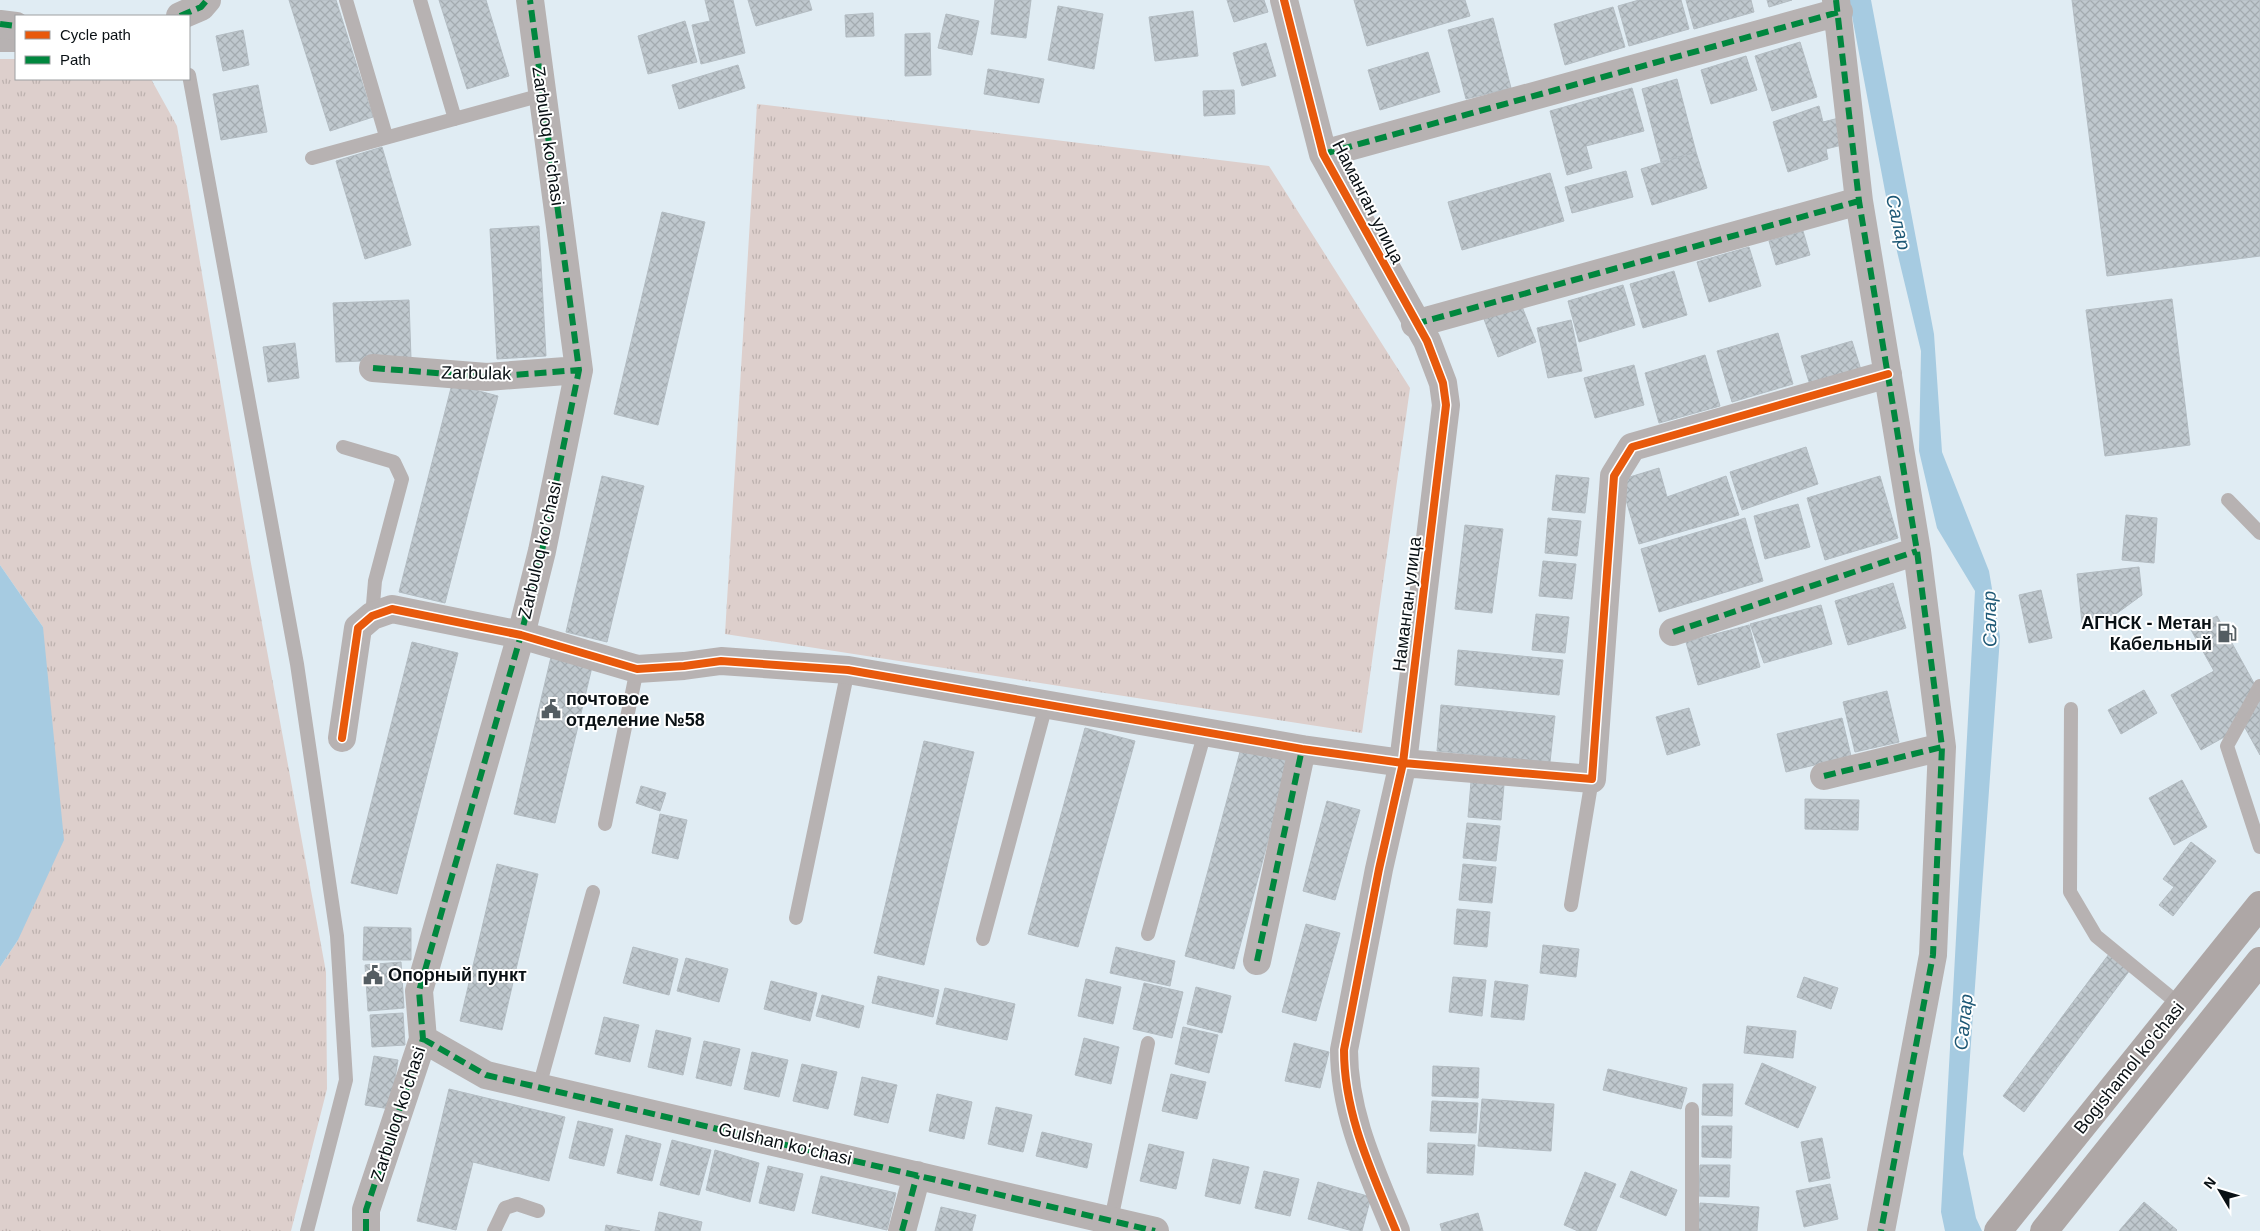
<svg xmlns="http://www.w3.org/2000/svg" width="2260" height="1231" font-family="Arial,sans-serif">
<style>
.grass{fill:url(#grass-tufts)}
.water{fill:#a6cbe1}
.building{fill:url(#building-cross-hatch);stroke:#b3bcc2}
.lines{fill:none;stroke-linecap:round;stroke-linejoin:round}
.lane{stroke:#b7b2b2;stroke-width:14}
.street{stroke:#b7b2b2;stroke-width:28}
.secondary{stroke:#aea7a6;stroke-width:28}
.quiet{stroke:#00873e;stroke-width:6;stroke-dasharray:12 6;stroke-linecap:butt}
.cycleway-casing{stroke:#fff;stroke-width:11}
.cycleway{stroke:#e8590c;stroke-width:8}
.labels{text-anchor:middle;stroke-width:4;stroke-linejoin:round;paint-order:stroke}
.street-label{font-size:18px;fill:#091014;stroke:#fff}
.poi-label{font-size:18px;font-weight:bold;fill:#091014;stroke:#fff;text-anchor:start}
.water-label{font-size:19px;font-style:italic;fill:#1e5875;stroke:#fff}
</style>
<defs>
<pattern id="grass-tufts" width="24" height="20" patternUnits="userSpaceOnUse" patternTransform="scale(1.25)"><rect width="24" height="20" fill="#ddcfcc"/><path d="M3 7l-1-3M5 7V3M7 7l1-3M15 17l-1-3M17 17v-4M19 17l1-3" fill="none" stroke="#bcb1ae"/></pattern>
<pattern id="building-cross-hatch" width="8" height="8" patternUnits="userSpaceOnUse" patternTransform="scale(1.25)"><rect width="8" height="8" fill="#bfc8ce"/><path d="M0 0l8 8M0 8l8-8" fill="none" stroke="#a3abb0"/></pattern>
</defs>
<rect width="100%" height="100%" fill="#e0ecf3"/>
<path class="grass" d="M0 59H16V79H151L177 126 250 558 326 972 327 1089 291 1231H0V967L18 940 43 627 0 565Z
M757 104 1269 166 1410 388 1362 733 725 634Z"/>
<path class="water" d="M1849 0H1871L1934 334 1942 452 1989 571 2000 637 1963 1154 1976 1218 1982 1231H1945L1941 1212 1975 591 1937 528 1919 451 1921 351 1894 239Z
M0 565 43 627 64 840 18 940 0 967Z"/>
<path class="building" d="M289 0H336L373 117 330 131Z
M439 0H486L509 76 467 89Z
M705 0H733L745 53 701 64 692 25 710 21Z
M748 0H809L812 10 756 26Z
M995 0H1031L1026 38 991 34Z
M1227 0H1264L1268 12 1234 22Z
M1354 0H1465L1470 16 1367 46Z
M1639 0H1681L1689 29 1629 46 1618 6Z
M1686 0H1751L1754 12 1694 29Z
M1767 0H1792L1769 7Z
M2072 0H2260V256L2107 276Z
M1058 6 1103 14 1094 69 1048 60Z
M1613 7 1625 47 1565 65 1554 24Z
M1193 11 1198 56 1155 61 1149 17Z
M873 13 874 36 846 37 845 15Z
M946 14 979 21 972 55 938 48Z
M1493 18 1511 88 1466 99 1448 30Z
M685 21 697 62 648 74 638 36Z
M243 30 249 65 223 71 216 36Z
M930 33 931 75 905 76V34Z
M1800 42 1817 97 1772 111 1755 56Z
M1266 43 1276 76 1242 86 1233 53Z
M1428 52 1440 92 1380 110 1368 70Z
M1746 56 1757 90 1711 104 1701 70Z
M738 65 745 88 679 109 672 85Z
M988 69 1044 79 1039 103 984 94Z
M1677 79 1696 152 1661 162 1642 89Z
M258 85 267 132 221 140 213 94Z
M1632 88 1644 131 1586 146 1592 168 1567 175 1550 111Z
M1234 90 1235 114 1204 116 1203 91Z
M1819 106 1823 122 1843 117 1850 143 1826 149 1828 159 1788 172 1773 122Z
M382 147 411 245 365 259 336 161Z
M1696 152 1707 188 1652 205 1641 169Z
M1626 171 1633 197 1572 213 1565 187Z
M1550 173 1564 221 1462 250 1448 202Z
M662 212 705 222 658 425 614 414Z
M539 226 546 356 497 359 490 229Z
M1803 231 1810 255 1776 265 1769 241Z
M1749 247 1761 286 1709 302 1697 262Z
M1674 271 1687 315 1643 328 1630 284Z
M1623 285 1635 325 1579 342 1568 301Z
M2172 299 2190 445 2105 456 2086 310Z
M409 300 411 359 336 362 333 303Z
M1521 304 1536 342 1498 357 1484 319Z
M1571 320 1582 371 1548 378 1537 328Z
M1778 333 1793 384 1732 402 1717 351Z
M1852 341 1861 370 1810 385 1801 356Z
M295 343 299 378 268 382 263 347Z
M1705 355 1720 406 1659 423 1645 373Z
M1634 365 1644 405 1595 418 1584 378Z
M452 384 498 396 445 603 399 592Z
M1806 447 1818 484 1742 510 1730 472Z
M1659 468 1667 497 1726 476 1739 515 1639 544 1620 480Z
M1556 475 1589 478 1585 513 1552 510Z
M602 476 644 486 607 642 566 632Z
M1880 476 1898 538 1825 560 1807 498Z
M1798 504 1810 547 1765 559 1754 516Z
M2126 515 2157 518 2154 563 2122 560Z
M1548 518 1581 521 1577 556 1545 553Z
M1745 518 1763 581 1659 612 1641 549Z
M1465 525 1503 529 1492 613 1455 609Z
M1543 561 1576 564 1572 599 1539 596Z
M2139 567 2142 595 2116 614 2082 623 2077 574Z
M1893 583 1906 628 1848 645 1835 601Z
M2041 590 2052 638 2029 643 2019 595Z
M1821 605 1832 644 1764 663 1750 624Z
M1536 614 1569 617 1565 653 1532 650Z
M2217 616 2260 694V755L2244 726 2201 750 2171 695 2214 671 2191 630Z
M1749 625 1760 667 1698 685 1686 642Z
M412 642 458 653 397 894 351 883Z
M1458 650 1563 660 1559 695 1455 685Z
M551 657 592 667 555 823 514 814Z
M2144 690 2157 713 2121 734 2108 710Z
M1887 691 1899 742 1855 752 1843 702Z
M1441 705 1555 716 1550 762 1437 751Z
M1689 708 1700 745 1667 755 1656 717Z
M1842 718 1851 756 1786 772 1777 734Z
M1085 728 1135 741 1078 947 1028 934Z
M924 741 974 752 924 965 874 953Z
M1241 748 1289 761 1234 969 1185 956Z
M2182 780 2207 827 2174 845 2149 798Z
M1471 782 1504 785 1501 820 1468 817Z
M641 786 666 793 660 811 636 803Z
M1805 799 1859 800 1858 830 1805 829Z
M1327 801 1360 810 1335 900 1303 891Z
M660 814 687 820 678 859 652 853Z
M1467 823 1500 826 1496 861 1463 858Z
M2191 842 2216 861 2173 916 2159 905 2174 887 2163 879Z
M497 864 538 874 502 1030 460 1021Z
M1463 864 1496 867 1492 903 1459 900Z
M1457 909 1490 912 1487 947 1454 944Z
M1306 924 1340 933 1316 1021 1282 1012Z
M364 927 411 928V960H363Z
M1543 945 1579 949 1576 977 1540 973Z
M633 947 678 959 669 995 623 983Z
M1116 947 1175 961 1170 986 1110 973Z
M2109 954 2130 970 2024 1112 2003 1096Z
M686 958 728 969 719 1002 677 991Z
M401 962 404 1008 368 1011 365 965Z
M878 976 939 990 933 1017 872 1003Z
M1453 977 1486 980 1482 1016 1449 1012Z
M1804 977 1838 988 1831 1009 1797 997Z
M1086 979 1121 987 1113 1024 1078 1016Z
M771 981 817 993 810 1021 764 1009Z
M1495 981 1528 985 1524 1020 1491 1017Z
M1144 983 1183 992 1172 1038 1133 1029Z
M1196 987 1231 996 1222 1033 1187 1024Z
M945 988 1015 1004 1007 1040 936 1024Z
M822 995 864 1006 859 1028 816 1016Z
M403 1013 405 1045 372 1047 370 1015Z
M604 1017 639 1025 630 1062 595 1054Z
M1747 1026 1796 1031 1793 1058 1744 1053Z
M1183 1027 1218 1035 1209 1073 1175 1064Z
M656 1030 691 1038 683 1075 648 1067Z
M1084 1038 1119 1047 1111 1084 1075 1075Z
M704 1041 740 1049 731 1086 696 1078Z
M1294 1043 1329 1052 1320 1088 1285 1081Z
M752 1052 788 1060 779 1097 744 1089Z
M374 1056 398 1060 390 1109 365 1105Z
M1762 1063 1816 1087 1798 1128 1745 1104Z
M802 1064 837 1072 828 1109 793 1101Z
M1433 1066 1479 1068 1478 1098 1432 1096Z
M1608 1069 1687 1088 1681 1109 1603 1090Z
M1171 1074 1206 1082 1197 1119 1162 1111Z
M862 1077 897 1085 888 1123 854 1115Z
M1703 1084H1733L1732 1116 1702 1115Z
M449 1089 565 1117 549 1181 473 1162 456 1230 417 1221Z
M937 1094 972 1102 964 1139 929 1131Z
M1482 1099 1554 1104 1551 1151 1478 1146Z
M1432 1101 1478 1103 1476 1133 1430 1131Z
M996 1107 1032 1115 1023 1152 988 1144Z
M578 1121 613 1129 604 1166 569 1158Z
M1702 1126H1732L1731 1158 1702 1157Z
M1042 1132 1092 1144 1087 1168 1036 1156Z
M626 1135 661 1144 652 1181 617 1173Z
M1822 1138 1830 1178 1809 1182 1801 1142Z
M672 1140 711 1150 699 1195 660 1185Z
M1428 1143 1475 1145 1473 1175 1427 1173Z
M1149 1144 1184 1152 1176 1189 1140 1181Z
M715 1150 759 1163 750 1202 706 1190Z
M1213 1159 1249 1167 1240 1204 1205 1196Z
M1700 1165H1730L1729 1197 1699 1196Z
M768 1166 803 1174 794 1211 759 1203Z
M1264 1171 1299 1179 1290 1216 1255 1208Z
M1631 1171 1677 1190 1666 1216 1620 1197Z
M1585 1172 1616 1184 1596 1231H1578L1564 1225Z
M821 1176 896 1193 887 1230 812 1213Z
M1318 1182 1371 1197 1362 1231H1353L1308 1219Z
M1830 1184 1838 1219 1804 1227 1796 1191Z
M2144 1202 2177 1230 2176 1231H2119Z
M1700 1203 1759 1207 1757 1231H1698Z
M941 1207 976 1215 972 1231H935Z
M659 1212 702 1222 700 1231H655Z
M1478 1213 1483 1231H1442L1440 1224Z
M606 1225 640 1231H605Z"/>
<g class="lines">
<path class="lane" d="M346 0 386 136
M420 0 455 119
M0 45H16
M189 75 297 664 337 936 346 1080 307 1231
M312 158 542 95
M343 447 394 462 402 479 375 581 372 616
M2228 500 2260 533
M2260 686 2227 746 2260 847
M2071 709 2070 892 2096 936 2180 1005
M605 824 637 669
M1571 905 1592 779
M796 918 848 670
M1148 934 1205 732
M983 939 1046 705
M539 1087 593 892
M1111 1220 1148 1043
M494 1231 505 1208 517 1204 538 1211
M1692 1231V1109"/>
<path class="street" d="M1284 0 1323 154 1427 341 1443 383 1446 405 1403 763 1379 869 1344 1050C1344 1115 1372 1172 1396 1231
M1836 0 1859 201 1917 551 1942 747 1933 955 1881 1231
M180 16 201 7 207 0
M0 24 16 26
M1323 154 1839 12
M1415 324 1859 201
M373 368 487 377 579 370
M1673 632 1917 551
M342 738 358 628 372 616 392 609 521 635 637 669 684 666 721 661 848 670 1302 749 1403 763 1592 779 1614 476 1632 447 1888 374
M1824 776 1942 747
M1257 961 1302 749
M423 1039 486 1075 1155 1231
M366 1231V1210L423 1039 419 991 521 635 542 551 579 370 530 0
M902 1231 917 1175"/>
<path class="secondary" d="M1998 1231 2260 905
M2044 1231 2260 961"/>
<path class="quiet" d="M1836 0 1859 201 1917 551 1942 747 1933 955 1881 1231
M180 16 201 7 207 0
M0 24 16 26
M1323 154 1839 12
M1415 324 1859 201
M373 368 487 377 579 370
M1673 632 1917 551
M1824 776 1942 747
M1257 961 1302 749
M423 1039 486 1075 1155 1231
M366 1231V1210L423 1039 419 991 521 635 542 551 579 370 530 0
M902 1231 917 1175"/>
<defs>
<path id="cycleway" d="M1284 0 1323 154 1427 341 1443 383 1446 405 1403 763 1379 869 1344 1050C1344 1115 1372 1172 1396 1231
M342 738 358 628 372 616 392 609 521 635 637 669 684 666 721 661 848 670 1302 749 1403 763 1592 779 1614 476 1632 447 1888 374"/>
</defs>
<use href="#cycleway" class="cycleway-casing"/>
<use href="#cycleway" class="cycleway"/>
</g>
<defs>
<symbol id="fuel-bare" viewBox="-9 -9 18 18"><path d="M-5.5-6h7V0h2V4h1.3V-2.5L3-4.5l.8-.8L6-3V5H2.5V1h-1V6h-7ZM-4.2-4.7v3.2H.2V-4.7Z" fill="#545d62" stroke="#fff" stroke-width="2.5" paint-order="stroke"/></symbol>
<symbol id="civic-bare" viewBox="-9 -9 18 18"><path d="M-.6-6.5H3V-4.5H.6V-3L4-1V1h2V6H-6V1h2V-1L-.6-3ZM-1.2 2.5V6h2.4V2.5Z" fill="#545d62" stroke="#fff" stroke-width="2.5" paint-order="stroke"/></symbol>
</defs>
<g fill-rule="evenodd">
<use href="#fuel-bare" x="2213" y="619" width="28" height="28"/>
<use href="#civic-bare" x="537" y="695" width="28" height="28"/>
<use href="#civic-bare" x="359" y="961" width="28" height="28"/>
</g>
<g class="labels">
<g class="street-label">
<text transform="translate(548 136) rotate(82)" y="6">Zarbuloq ko'chasi</text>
<text transform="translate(1368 202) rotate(63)" y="6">Наманган улица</text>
<text transform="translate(476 373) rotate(1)" y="6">Zarbulak</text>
<text transform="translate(540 550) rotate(-77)" y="6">Zarbuloq ko'chasi</text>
<text transform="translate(1407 604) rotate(-83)" y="6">Наманган улица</text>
<text transform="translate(2129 1068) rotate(-51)" y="6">Bogishamol ko'chasi</text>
<text transform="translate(398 1114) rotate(-72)" y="6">Zarbuloq ko'chasi</text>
<text transform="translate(785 1144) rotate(13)" y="6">Gulshan ko'chasi</text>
</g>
<g class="poi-label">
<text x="2212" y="629" text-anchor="end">АГНСК - Метан<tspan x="2212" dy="21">Кабельный</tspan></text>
<text x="566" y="705">почтовое<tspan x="566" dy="21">отделение №58</tspan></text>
<text x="388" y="981">Опорный пункт</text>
</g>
<g class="water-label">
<text transform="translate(1899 222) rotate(77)" y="7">Салар</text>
<text transform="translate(1989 619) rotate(-91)" y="7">Салар</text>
<text transform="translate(1963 1022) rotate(-84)" y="7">Салар</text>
</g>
</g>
<rect x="15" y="15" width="175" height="65" fill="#ffffff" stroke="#9d9fa1"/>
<rect x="25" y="31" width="25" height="8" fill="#e8590c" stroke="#9d9fa1"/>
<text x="60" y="40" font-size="15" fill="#091014">Cycle path</text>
<rect x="25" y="56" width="25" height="8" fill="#00873e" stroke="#9d9fa1"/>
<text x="60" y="65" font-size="15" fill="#091014">Path</text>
<g transform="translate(2220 1191) rotate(308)" stroke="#ffffff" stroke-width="4" paint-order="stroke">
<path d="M0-4L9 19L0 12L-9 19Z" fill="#091014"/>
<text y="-8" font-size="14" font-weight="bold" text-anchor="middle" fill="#091014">N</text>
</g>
</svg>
